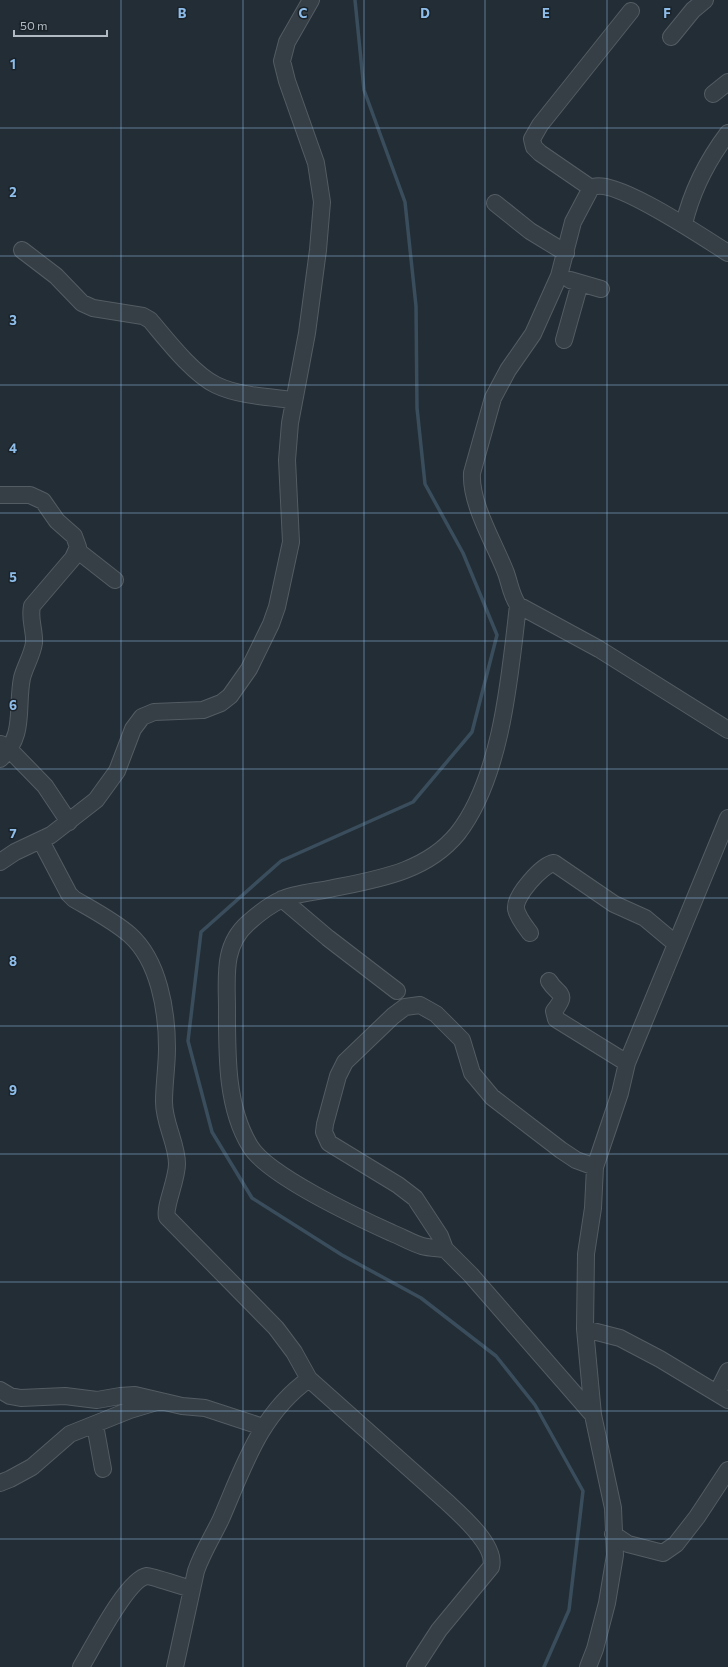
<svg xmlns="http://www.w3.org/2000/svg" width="728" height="1667" font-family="Commissioner,sans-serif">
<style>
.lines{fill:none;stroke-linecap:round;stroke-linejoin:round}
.stream{stroke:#3a4d5c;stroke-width:3.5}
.minor-casing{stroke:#545c63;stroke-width:18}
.minor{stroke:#363e46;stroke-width:16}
.grid{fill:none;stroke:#8ebde9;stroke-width:1;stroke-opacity:0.55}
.grid-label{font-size:13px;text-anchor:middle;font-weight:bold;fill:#8ebde9;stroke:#1b232a;stroke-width:3;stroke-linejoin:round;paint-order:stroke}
</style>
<rect width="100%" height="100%" fill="#232d35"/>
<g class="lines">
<path class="stream" d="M355 0 364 90 405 202 416 306 417 408 425 484 463 553 497 635 472 732 413 802 281 861 201 932 188 1041 212 1132 252 1198 342 1255 421 1298 496 1356 535 1405 583 1491 569 1610 544 1667"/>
<defs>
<path id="minor" d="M671 37 693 10 705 0
M713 94 728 82
M591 188 540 153 534 147 532 139 540 125 631 11
M495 203 530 231 566 253
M684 224C692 190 707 161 728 133
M22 250 56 276 82 303 93 308 143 316 150 320C167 340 193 374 216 385 239 396 269 397 294 400
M728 253C707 240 612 175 591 188L573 222 559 276 533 334 508 370 493 398 472 473C470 504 495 544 506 573 510 584 511 595 518 605L599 649 728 730
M570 280 601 289
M564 340 580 283
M0 495H30L43 501 57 521 74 536 78 547 73 558 32 606C29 619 35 631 34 643 32 656 25 666 22 678 16 708 26 736 0 759
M78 551 115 580
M1 744 10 750 45 786 69 822
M41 841 69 894 74 899C93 910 114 921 130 935 159 961 167 1011 167 1048 167 1066 164 1084 164 1102 164 1124 177 1143 177 1164 177 1180 164 1207 167 1217L276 1328 294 1352 309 1379 447 1502C461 1515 497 1546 491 1567L439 1630 415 1667
M0 862 15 852 51 835 96 800 117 771 133 729 142 717 154 712 203 710 221 703 230 696 249 669 271 624 277 607 291 542 287 460 290 423 307 333 318 250 322 202 316 163 287 81 282 61 287 42 311 0
M282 899 328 938 397 991
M530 933C525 926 518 918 516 909 514 896 542 865 554 863L614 904 645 918 676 944
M549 981C558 996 569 992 554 1011L556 1019 627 1063
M445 1249C438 1248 429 1248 422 1246 412 1243 402 1237 392 1233 359 1218 267 1175 250 1146 226 1107 227 1054 227 1009 227 977 222 946 248 923 258 914 271 904 283 899 295 894 310 892 324 890 372 880 425 874 458 833 502 776 510 675 518 605
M585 1329 620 1338 660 1359 728 1400
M0 1390 10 1396 21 1398 65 1396 97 1400 120 1396 135 1395 182 1406 205 1408 263 1427
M717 1393 728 1371
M593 1415 471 1275 445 1249 440 1236 415 1198 398 1185 329 1143 324 1132 325 1124 338 1076 345 1062 393 1016 405 1007 420 1005 436 1014 462 1040 472 1073 492 1097 561 1150 576 1160 595 1167
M95 1425 103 1469
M0 1483 10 1479 32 1467 70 1434 130 1410 160 1401
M613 1534 628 1544 663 1553 676 1544 697 1517 728 1470
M81 1667C92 1649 127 1579 147 1576 151 1576 184 1587 192 1589
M175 1667 196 1571C202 1553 213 1536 221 1519 244 1466 260 1414 309 1379
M588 1667 595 1649 607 1603 615 1555 613 1508 593 1415 585 1329 586 1254 593 1208 595 1167 620 1093 627 1063 728 818"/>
</defs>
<use href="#minor" class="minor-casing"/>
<use href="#minor" class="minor"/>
</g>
<path class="grid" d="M121 0V1667M243 0V1667M364 0V1667M485 0V1667M607 0V1667M0 128H728M0 256H728M0 385H728M0 513H728M0 641H728M0 769H728M0 898H728M0 1026H728M0 1154H728M0 1282H728M0 1411H728M0 1539H728"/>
<g class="grid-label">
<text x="182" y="18">B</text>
<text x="303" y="18">C</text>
<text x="425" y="18">D</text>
<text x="546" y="18">E</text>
<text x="667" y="18">F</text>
<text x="13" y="69">1</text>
<text x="13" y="197">2</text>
<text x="13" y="325">3</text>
<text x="13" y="453">4</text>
<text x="13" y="582">5</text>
<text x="13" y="710">6</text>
<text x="13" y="838">7</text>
<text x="13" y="966">8</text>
<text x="13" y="1095">9</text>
</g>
<path d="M14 30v6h93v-6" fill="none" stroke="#b1bac2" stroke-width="2"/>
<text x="20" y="30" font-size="12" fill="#b1bac2" stroke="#1b232a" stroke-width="3" paint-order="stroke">50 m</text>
</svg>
